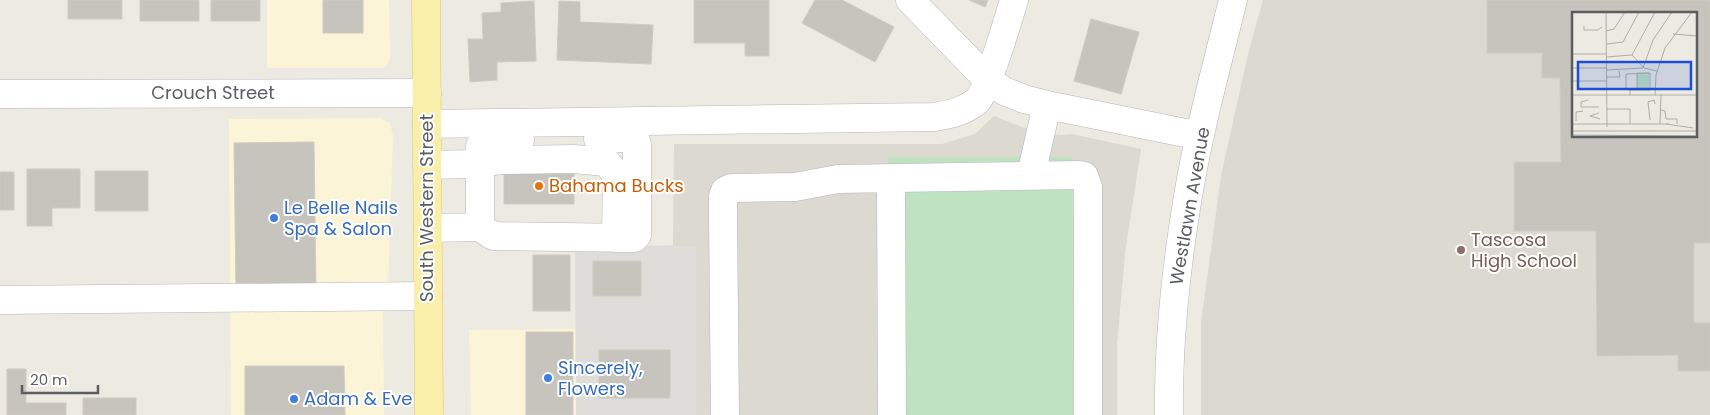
<svg xmlns="http://www.w3.org/2000/svg" width="1710" height="415" font-family="Poppins,sans-serif">
<style>
.commercial{fill:#fbf4d7}
.industrial{fill:#dfddd9}
.education{fill:#dbd9d0;fill-rule:evenodd}
.green{fill:#bfe2c0}
.building{fill:#c7c4be;stroke:#d0cbc0;fill-rule:evenodd}
.lines{fill:none;stroke-linecap:round;stroke-linejoin:round}
.minor-casing{stroke:#b4b7bb;stroke-width:29}
.major-casing{stroke:#e6c560;stroke-width:29}
.minor{stroke:#fff;stroke-width:28}
.major{stroke:#f9eeaa;stroke-width:28}
.food-dot{fill:#e8710a;stroke:#fff;stroke-width:2}
.shop-dot{fill:#3f7fe0;stroke:#fff;stroke-width:2}
.education-dot{fill:#8d6e63;stroke:#fff;stroke-width:2}
.labels{text-anchor:middle;stroke-width:4;stroke-linejoin:round;paint-order:stroke}
.street-label{font-size:18px;fill:#5a5d61;stroke:#fff}
.food-label{font-size:18px;fill:#c56008;stroke:#fff;text-anchor:start}
.shop-label{font-size:18px;fill:#366cbe;stroke:#fff;text-anchor:start}
.education-label{font-size:18px;fill:#785e54;stroke:#fff;text-anchor:start}
.inset-road{fill:none;stroke:#aeaeaa;stroke-width:1}
.view{fill:#1d4ed8;fill-opacity:0.15;stroke:#1d4ed8;stroke-width:2.5}
.inset-edge{fill:none;stroke:#5a5d61;stroke-width:2.5}
</style>
<rect width="100%" height="100%" fill="#eceae1"/>
<path class="commercial" d="M267 0H389L390 57 388 64 383 68H267Z
M380 118 390 123 393 136 388 290 230 292 229 119Z
M230 309H383L384 415H231Z
M575 329 576 415H471L469 330Z"/>
<path class="industrial" d="M696 245V415H576L575 247Z"/>
<path class="education" d="M1263 0H1710V415H1201V323L1221 176 1249 50ZM1574 14H1696V136H1574Z
M994 116 1022 127 1059 135 1072 134 1141 149 1125 253 1117 346V415H696V246H673L674 144H942L975 134Z"/>
<path class="green" d="M888 157H1072L1073 415H889Z"/>
<path class="building" d="M68 0H122V19H68Z
M140 0H199V21H140Z
M211 0H260V21H211Z
M323 0H363V33H323Z
M694 0H769V56H745V43H694Z
M815 0H842L894 27 875 62 802 23Z
M969 0H988L985 7Z
M1487 0H1710V243H1694V323H1710V371H1678V355L1597 356 1596 231H1514V162H1561L1560 78H1542V53H1487ZM1574 14H1696V136H1574Z
M534 1 536 61 497 62V80L470 82 468 39H483L482 13 501 12V3Z
M559 1 580 2V22L653 25 651 64 557 60Z
M1091 19 1139 32 1121 94 1074 81Z
M314 142 316 291 236 292 234 143Z
M574 167V204H504V169Z
M27 169H80V208H52V226H27Z
M95 171H148V211H95Z
M0 172H14V210H0Z
M533 255H570V311H533Z
M593 261H641V296H593Z
M526 332H573V415H526Z
M599 350H670V398H599Z
M245 366H344L345 415H245Z
M7 369H26V403H66V415H7Z
M83 398H136V415H83Z"/>
<g class="lines">
<defs>
<path id="minor" d="M910 0 988 80 1004 91 1024 99 1047 105 1200 136
M0 94 427 93
M427 124 934 117C951 114 963 112 977 101 987 92 1009 17 1014 0
M427 165 470 164 501 160 574 159 606 162 617 175 616 238
M1031 175 1047 105
M891 178 892 415
M480 227V146C487 136 509 140 520 140
M428 228 480 227 493 236 634 238 637 235V145L636 141 630 138 598 139
M0 300 428 296
M725 415 723 214V196L725 191 731 188 795 187 838 179 1079 175 1084 176 1088 187V415
M1169 415C1168 342 1176 268 1188 196 1199 130 1217 65 1233 0"/>
<path id="major" d="M426 0 429 415"/>
</defs>
<use href="#minor" class="minor-casing"/>
<use href="#major" class="major-casing"/>
<use href="#minor" class="minor"/>
<use href="#major" class="major"/>
</g>
<circle class="food-dot" cx="539" cy="186" r="5"/>
<g class="shop-dot">
<circle cx="274" cy="218" r="5"/>
<circle cx="548" cy="378" r="5"/>
<circle cx="294" cy="399" r="5"/>
</g>
<circle class="education-dot" cx="1461" cy="250" r="5"/>
<g class="labels">
<g class="street-label">
<text x="213" y="99">Crouch Street</text>
<text transform="translate(1190 206) rotate(-80)" y="6">Westlawn Avenue</text>
<text transform="translate(427 208) rotate(-90)" y="6">South Western Street</text>
</g>
<g class="food-label">
<text x="549" y="192">Bahama Bucks</text>
</g>
<g class="shop-label">
<text x="284" y="214">Le Belle Nails<tspan x="284" dy="21">Spa &amp; Salon</tspan></text>
<text x="558" y="374">Sincerely,<tspan x="558" dy="21">Flowers</tspan></text>
<text x="304" y="405">Adam &amp; Eve</text>
</g>
<g class="education-label">
<text x="1471" y="246">Tascosa<tspan x="1471" dy="21">High School</tspan></text>
</g>
</g>
<g transform="translate(1572 12)">
<rect width="125" height="125" fill="#eceae1"/>
<path d="M65 60H77V78H65Z" fill="#bfe2c0"/>
<path class="inset-road" d="M34 0 35 115M12 14V18H26L30 15M34 19 42 17 53 0M101 22 125 24M35 32 51 30 67 0M0 42H34M60 43 72 56 85 59M34 45 60 43 83 0M0 56H34M35 58 71 56 81 28 100 0M65 61V78M35 65H48L47 59M0 69H34M0 83H125M58 83V78L54 77V62L78 61V78H58M83 83 84 63 93 36 120 0M16 88 9 90V95H27M35 97H58V112M89 98 93 99 94 107H105V112M27 101 18 104 28 107M78 108 76 90 82 88 83 92M4 109V100L11 99M0 112H97M88 112 89 83M94 112 121 116M0 119H125M0 123 125 124"/>
<path class="view" d="M6 50H119V77H6Z"/>
<rect width="125" height="125" class="inset-edge"/>
</g>
<path d="M22 385v8h76v-8" fill="none" stroke="#5a5d61" stroke-width="2.5"/>
<text x="30" y="385" font-size="15" fill="#5a5d61" stroke="#ffffff" stroke-width="4" paint-order="stroke">20 m</text>
</svg>
